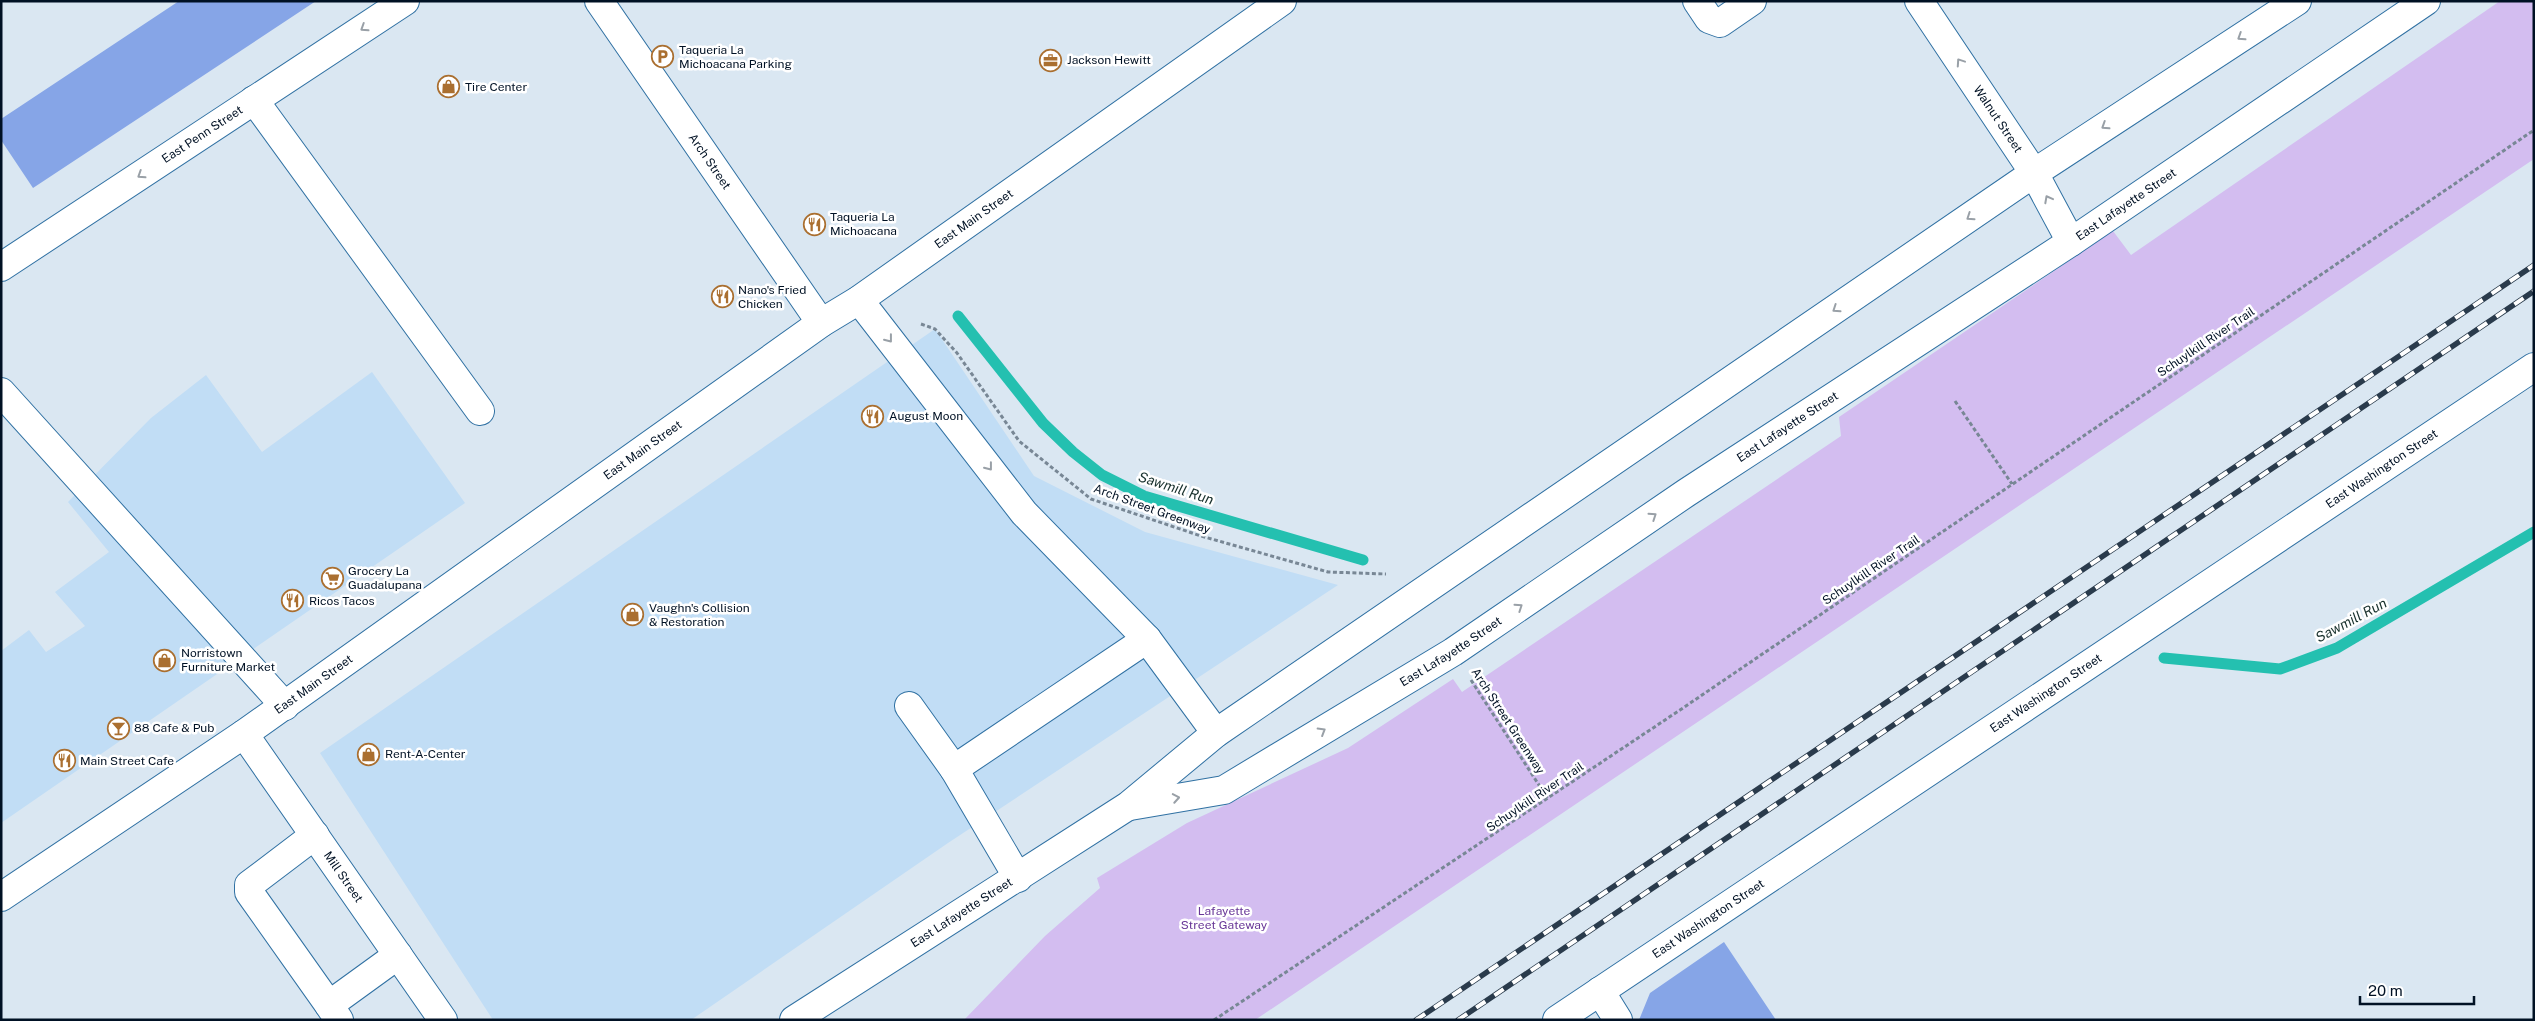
<svg xmlns="http://www.w3.org/2000/svg" width="2535" height="1021" font-family="'Public Sans',sans-serif">
<style>
.built{fill:#c1ddf5}
.green{fill:#d3bdf0}
.lines{fill:none;stroke-linecap:round;stroke-linejoin:round}
.stream{stroke:#24c0b0;stroke-width:11}
.building{fill:#86a5e7}
.minor-casing{stroke:#3071a3;stroke-width:30}
.major-casing{stroke:#3071a3;stroke-width:30}
.path{stroke:#788795;stroke-width:3;stroke-dasharray:4 2.5;stroke-linecap:butt}
.minor{stroke:#fff;stroke-width:28}
.major{stroke:#fff;stroke-width:28}
.rail-casing{stroke:#2a3b4c;stroke-width:5.5}
.rail{stroke:#fff;stroke-width:4;stroke-dasharray:11;stroke-linecap:butt}
.oneway{stroke:#99a0a7}
.labels{text-anchor:middle;stroke-width:5;stroke-linejoin:round;paint-order:stroke}
.poi-label{font-size:12px;fill:#001124;stroke:#fff;text-anchor:start}
.street-label{font-size:12px;fill:#001124;stroke:#fff}
.park-label{font-size:12px;fill:#683797;stroke:#fff}
.water-label{font-size:14px;font-style:italic;fill:#18302c;stroke:#fff}
</style>
<rect width="100%" height="100%" fill="#dae7f2"/>
<path class="built" d="M935 329 1034 476 1145 532 1338 585 948 843 691 1020H493L320 753Z
M372 372 465 503 1 823V651L29 630 46 652 85 626 55 592 109 552 68 502 151 418 206 375 262 452Z"/>
<path class="green" d="M2500 1H2534V159L1255 1020H964L1045 936 1100 888 1097 878 1187 823 1348 748 1453 679 1462 692 1841 436 1839 417 2113 231 2131 255Z"/>
<g class="lines">
<path class="stream" d="M958 316 1043 423 1073 452 1102 475 1144 496 1363 560
M2164 658 2280 669 2337 648 2534 532"/>
</g>
<path class="building" d="M179 1H316L33 188 1 140V119Z
M1724 942 1776 1020H1639L1650 993Z"/>
<g class="lines">
<defs>
<g id="minor">
<path id="s1" d="M599 1 821 323"/>
<path d="M1697 1 1709 19 1720 23 1752 1"/>
<path id="s2" d="M1919 1 2034 173 2071 242"/>
<path d="M254 100 480 411"/>
<path id="s3" d="M1 267 405 1"/>
<path d="M859 300 1024 513 1147 639 1216 733"/>
<path d="M1 392 285 706"/>
<path d="M909 706 954 769 1147 639"/>
<path id="s4" d="M244 734 443 1020"/>
<path d="M954 769 1018 878"/>
<path id="s5" d="M1130 806 1224 790 1453 652 1686 493 2071 242 2426 1"/>
<path d="M315 835 249 885V892L329 1005"/>
<path d="M1600 991 1618 1020"/>
<path d="M339 1020 329 1005 398 955"/>
<path id="s6" d="M794 1020 1128 806 1216 733 2034 173 2297 1"/>
<path id="s7" d="M1557 1020 2534 367"/>
</g>
<g id="major">
<path id="s8" d="M1 897 244 734 821 323 859 300 1282 1"/>
</g>
</defs>
<use href="#minor" class="minor-casing"/>
<use href="#major" class="major-casing"/>
<path class="path" d="M921 324 935 329 957 353 1019 441 1091 499 1201 536 1328 572 1386 574
M1955 401 2012 484
M1471 680 1548 799
M1214 1020 1680 710 2534 130"/>
<use href="#minor" class="minor"/>
<use href="#major" class="major"/>
<defs>
<path id="rail" d="M1416 1020 2534 265
M1458 1020 2534 291"/>
</defs>
<use href="#rail" class="rail-casing"/>
<use href="#rail" class="rail"/>
</g>
<defs><path id="oneway-chevron" d="M-2-3.5L2.5 0L-2 3.5" fill="none" stroke-width="1.6" stroke-linecap="round" stroke-linejoin="round" transform="scale(1.25)"/></defs>
<g class="oneway">
<use href="#oneway-chevron" transform="translate(364 28) rotate(147)"/>
<use href="#oneway-chevron" transform="translate(2241 37) rotate(147)"/>
<use href="#oneway-chevron" transform="translate(1960 62) rotate(-124)"/>
<use href="#oneway-chevron" transform="translate(2105 126) rotate(147)"/>
<use href="#oneway-chevron" transform="translate(141 175) rotate(147)"/>
<use href="#oneway-chevron" transform="translate(2048 199) rotate(-118)"/>
<use href="#oneway-chevron" transform="translate(1970 217) rotate(146)"/>
<use href="#oneway-chevron" transform="translate(1836 309) rotate(146)"/>
<use href="#oneway-chevron" transform="translate(889 339) rotate(52)"/>
<use href="#oneway-chevron" transform="translate(989 467) rotate(52)"/>
<use href="#oneway-chevron" transform="translate(1653 516) rotate(-34)"/>
<use href="#oneway-chevron" transform="translate(1519 607) rotate(-34)"/>
<use href="#oneway-chevron" transform="translate(1322 731) rotate(-31)"/>
<use href="#oneway-chevron" transform="translate(1176 798) rotate(-10)"/>
</g>
<defs>
<symbol id="parking-ring" viewBox="-11 -11 22 22"><circle r="9.5" fill="#fff" stroke="#aa6f30" stroke-width="1.5"/><path d="M-3.5-5.5H1a3.5 3.5 0 0 1 0 7H-1V5.5H-3.5ZM-1-3.4V-.6H.8a1.4 1.4 0 0 0 0-2.8Z" fill="#aa6f30"/></symbol>
<symbol id="office-ring" viewBox="-11 -11 22 22"><circle r="9.5" fill="#fff" stroke="#aa6f30" stroke-width="1.5"/><path d="M-6-3h4V-5.5h4V-3h4V5H-6ZM-1-4.5V-3h2v-1.5ZM-6 0V1H6V0Z" fill="#aa6f30"/></symbol>
<symbol id="shop-ring" viewBox="-11 -11 22 22"><circle r="9.5" fill="#fff" stroke="#aa6f30" stroke-width="1.5"/><path d="M-5-2.5h2.3a2.7 3.5 0 0 1 5.4 0H5L5.5 6h-11ZM-1.5-2.5h3a1.5 2.3 0 0 0-3 0Z" fill="#aa6f30"/></symbol>
<symbol id="restaurant-ring" viewBox="-11 -11 22 22"><circle r="9.5" fill="#fff" stroke="#aa6f30" stroke-width="1.5"/><path d="M-5-6h1v4h1v-4h1v4h1v-4h1v5L-1.5 .5V6h-2V.5L-5-1ZM5-6V6H3V1.5H1.5Q1.5-4 5-6Z" fill="#aa6f30"/></symbol>
<symbol id="supermarket-ring" viewBox="-11 -11 22 22"><circle r="9.5" fill="#fff" stroke="#aa6f30" stroke-width="1.5"/><path d="M-6-5.5h2.5l.6 2H6L4.5 2H-2.5L-4.4-4H-6ZM-1.5 3.2a1.3 1.3 0 1 0 .1 0ZM3 3.2a1.3 1.3 0 1 0 .1 0Z" fill="#aa6f30"/></symbol>
<symbol id="bar-ring" viewBox="-11 -11 22 22"><circle r="9.5" fill="#fff" stroke="#aa6f30" stroke-width="1.5"/><path d="M-6-5H6L.8 .8V4.5H3.5V6h-7V4.5H-.8V.8Z" fill="#aa6f30"/></symbol>
</defs>
<g fill-rule="evenodd">
<use href="#parking-ring" x="650" y="44" width="25" height="25"/>
<use href="#office-ring" x="1038" y="48" width="25" height="25"/>
<use href="#shop-ring" x="436" y="74" width="25" height="25"/>
<use href="#restaurant-ring" x="802" y="212" width="25" height="25"/>
<use href="#restaurant-ring" x="710" y="284" width="25" height="25"/>
<use href="#restaurant-ring" x="860" y="404" width="25" height="25"/>
<use href="#supermarket-ring" x="320" y="566" width="25" height="25"/>
<use href="#restaurant-ring" x="280" y="588" width="25" height="25"/>
<use href="#shop-ring" x="620" y="602" width="25" height="25"/>
<use href="#shop-ring" x="152" y="648" width="25" height="25"/>
<use href="#bar-ring" x="106" y="716" width="25" height="25"/>
<use href="#shop-ring" x="356" y="742" width="25" height="25"/>
<use href="#restaurant-ring" x="52" y="748" width="25" height="25"/>
</g>
<g class="labels">
<g class="poi-label">
<text x="679" y="54">Taqueria La<tspan x="679" dy="14">Michoacana Parking</tspan></text>
<text x="1067" y="64">Jackson Hewitt</text>
<text x="465" y="91">Tire Center</text>
<text x="830" y="221">Taqueria La<tspan x="830" dy="14">Michoacana</tspan></text>
<text x="738" y="294">Nano's Fried<tspan x="738" dy="14">Chicken</tspan></text>
<text x="889" y="420">August Moon</text>
<text x="348" y="575">Grocery La<tspan x="348" dy="14">Guadalupana</tspan></text>
<text x="309" y="605">Ricos Tacos</text>
<text x="649" y="612">Vaughn's Collision<tspan x="649" dy="14">&amp; Restoration</tspan></text>
<text x="181" y="657">Norristown<tspan x="181" dy="14">Furniture Market</tspan></text>
<text x="134" y="732">88 Cafe &amp; Pub</text>
<text x="385" y="758">Rent-A-Center</text>
<text x="80" y="765">Main Street Cafe</text>
</g>
<g class="street-label">
<text dy="4" stroke="none"><textPath href="#s2" startOffset="142">Walnut Street</textPath></text>
<text dy="4" stroke="none"><textPath href="#s3" startOffset="241">East Penn Street</textPath></text>
<text dy="4" stroke="none"><textPath href="#s1" startOffset="195">Arch Street</textPath></text>
<text dy="4" stroke="none"><textPath href="#s5" startOffset="1171">East Lafayette Street</textPath></text>
<text dy="4" stroke="none"><textPath href="#s8" startOffset="1186">East Main Street</textPath></text>
<text transform="translate(2206 342) rotate(-34)" y="4">Schuylkill River Trail</text>
<text dy="4" stroke="none"><textPath href="#s5" startOffset="766">East Lafayette Street</textPath></text>
<text dy="4" stroke="none"><textPath href="#s8" startOffset="782">East Main Street</textPath></text>
<text dy="4" stroke="none"><textPath href="#s7" startOffset="992">East Washington Street</textPath></text>
<text transform="translate(1152 509) rotate(20)" y="4">Arch Street Greenway</text>
<text transform="translate(1871 570) rotate(-34)" y="4">Schuylkill River Trail</text>
<text dy="4" stroke="none"><textPath href="#s5" startOffset="361">East Lafayette Street</textPath></text>
<text dy="4" stroke="none"><textPath href="#s8" startOffset="378">East Main Street</textPath></text>
<text dy="4" stroke="none"><textPath href="#s7" startOffset="588">East Washington Street</textPath></text>
<text transform="translate(1508 721) rotate(57)" y="4">Arch Street Greenway</text>
<text transform="translate(1535 797) rotate(-34)" y="4">Schuylkill River Trail</text>
<text dy="4" stroke="none"><textPath href="#s4" startOffset="174">Mill Street</textPath></text>
<text dy="4" stroke="none"><textPath href="#s6" startOffset="199">East Lafayette Street</textPath></text>
<text dy="4" stroke="none"><textPath href="#s7" startOffset="182">East Washington Street</textPath></text>
</g>
<g class="park-label">
<text x="1224" y="915">Lafayette<tspan x="1224" dy="14">Street Gateway</tspan></text>
</g>
<g class="water-label">
<text transform="translate(1176 488) rotate(18)" y="5">Sawmill Run</text>
<text transform="translate(2351 620) rotate(-28)" y="5">Sawmill Run</text>
</g>
</g>
<rect width="2535" height="1021" fill="none" stroke="#001124" stroke-width="5"/>
<path d="M2360 996v8h114v-8" fill="none" stroke="#001124" stroke-width="2.5"/>
<text x="2368" y="996" font-size="15" fill="#001124" stroke="#ffffff" stroke-width="4" paint-order="stroke">20 m</text>
</svg>
